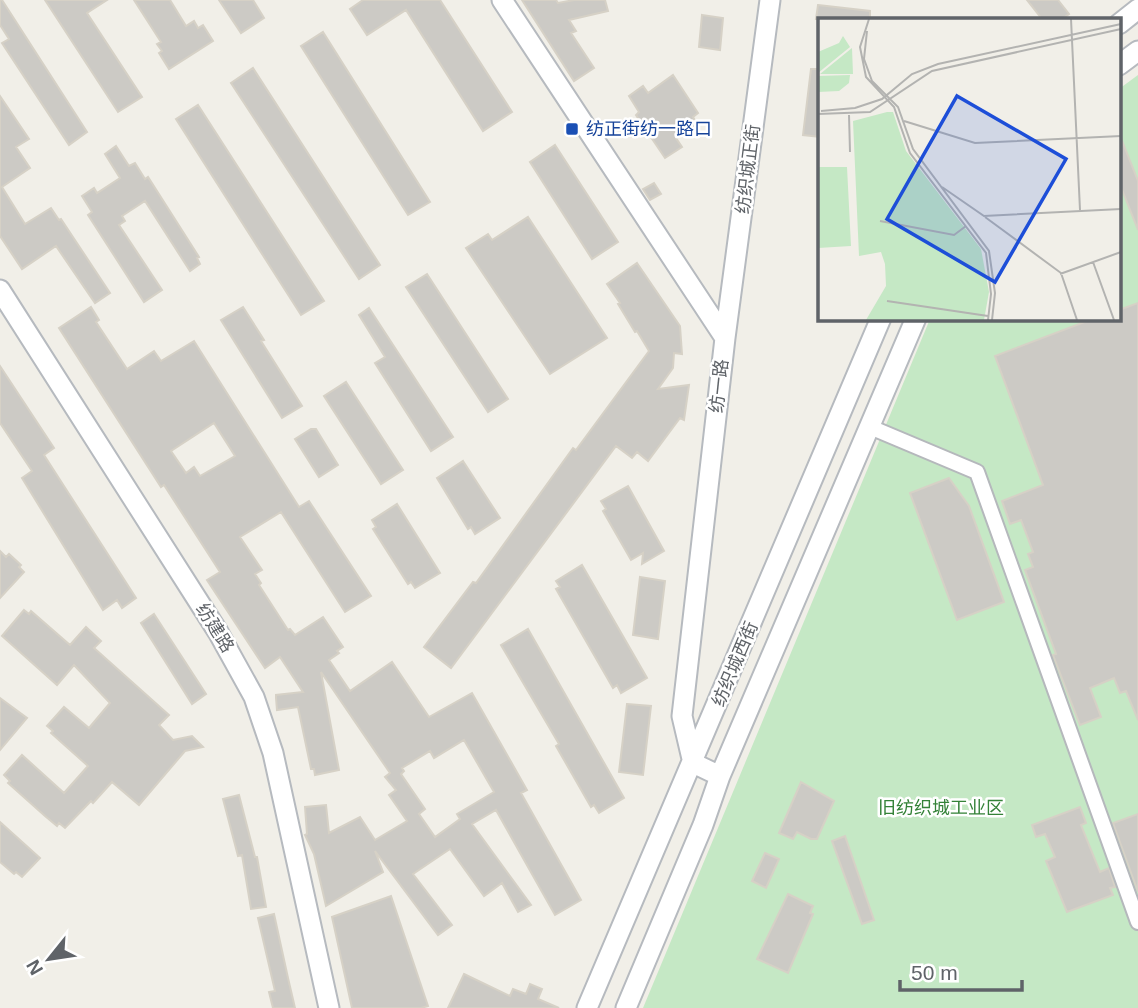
<svg xmlns="http://www.w3.org/2000/svg" width="1138" height="1008" font-family="Helvetica,'Noto Sans SC',sans-serif">
<style>
.green{fill:#c5e8c5}
.building{fill:#cccac5;stroke:#d6d1c6;stroke-width:2;fill-rule:evenodd}
.lines{fill:none;stroke-linecap:round;stroke-linejoin:round}
.street-casing{stroke:#b5b8bc;stroke-width:18}
.secondary-casing{stroke:#b6babf;stroke-width:23}
.street{stroke:#fff;stroke-width:14}
.secondary{stroke:#fff;stroke-width:19}
.transit-dot{fill:#1a4fb4;stroke:#fff;stroke-width:2.5}
.labels{text-anchor:middle;stroke-width:5;stroke-linejoin:round;paint-order:stroke}
.transit-label{font-size:18px;fill:#164399;stroke:#fff;text-anchor:start}
.street-label{font-size:18px;fill:#5f6368;stroke:#fff}
.park-label{font-size:18px;fill:#348238;stroke:#fff}
.inset-road{fill:none;stroke:#b3b3b1;stroke-width:2}
.view{fill:#1d4ed8;fill-opacity:0.15;stroke:#1d4ed8;stroke-width:3.5}
.inset-edge{fill:none;stroke:#5f6368;stroke-width:3.5}
</style>
<rect width="100%" height="100%" fill="#f1efe8"/>
<path class="green" d="M1138 75V1008H643L930 319 1119 318V89Z"/>
<path class="building" d="M0 0H2L87 132 69 145 2 43 9 39 0 25Z
M45 0H107L87 13 142 97 118 112Z
M134 0H170L186 26 194 21 198 28 203 25 213 41 169 69 159 53 162 51 157 44 161 42Z
M219 0H253L264 18 241 33Z
M363 0H440L512 112 483 131 406 10 367 35 350 9Z
M522 0H556L558 3 574 0H605L608 11 569 20 576 31 571 33 594 68 574 81Z
M1027 0H1058L1069 14 1062 19H1042Z
M818 5 870 11V19H816Z
M702 15 723 18 720 50 699 47Z
M323 32 430 202 408 215 301 46Z
M253 68 380 265 359 279 231 83Z
M811 69H820V137L803 135Z
M673 75 698 113 693 117 697 124 676 138 682 147 665 158 636 115 639 112 629 96 643 86 648 93Z
M0 96 29 139 16 147 30 168 2 187 25 224 51 208 59 220 61 219 110 293 95 303 56 246 22 269 0 236Z
M198 105 324 301 301 315 176 119Z
M1119 133 1138 181V230L1119 182Z
M555 145 618 242 592 259 530 162Z
M116 146 129 166 135 163 145 179 148 177 199 257 197 258 200 264 190 271 145 201 122 216 125 221 119 225 162 290 144 302 88 215 92 212 82 196 94 188 97 193 120 178 105 154Z
M654 183 661 194 650 200 643 189Z
M528 217 607 338 550 374 466 248 488 234 492 240Z
M637 263 680 326 682 354 674 353 673 368 658 389 689 385 684 420 680 418 648 461 637 452 632 458 616 446 451 668 424 647 473 582 476 583 573 448 576 450 649 351 637 331 635 332 618 304 620 303 607 284Z
M427 274 508 399 488 412 406 287Z
M1138 303V720L1126 691 1120 693 1114 678 1090 688 1101 717 1080 725 1053 655 1056 654 1025 570 1033 567 1028 554 1033 552 1021 520 1010 524 1002 501 1043 485 995 356 1095 318H1119V310Z
M91 307 99 320 96 322 127 369 154 351 161 361 194 341 299 507 309 501 371 596 345 612 281 512 240 537 262 570 255 574 261 583 259 585 288 630 290 629 295 635 323 617 343 647 337 651 339 653 329 660 350 691 392 662 429 717 472 693 527 790 521 793 581 900 555 915 496 810 472 824 531 905 518 912 502 883 484 896 450 849 413 874 452 925 438 935 375 851 383 872 326 906 314 854 305 835 307 834 305 807 326 805 329 833 360 817 375 840 407 821 389 795 396 790 385 777 390 773 321 672 339 770 315 775 314 769H311L298 707 277 710 276 698V695L303 692 280 657 265 668 207 580 220 572 164 485 161 487 59 328ZM214 423 235 456 200 476 194 467 186 473 171 451ZM464 740 494 792 457 814 460 819 435 837 419 814 425 809 401 774 404 771 402 768 430 751 434 758Z
M243 307 264 340 261 341 302 406 282 418 221 320Z
M369 308 453 437 431 451 375 363 385 357 359 315Z
M0 366 54 448 44 455 136 598 122 608 117 600 103 610 22 478 32 471 0 423Z
M346 382 403 470 381 484 324 396Z
M311 429H316L338 465 319 477 295 439Z
M463 461 500 518 475 534 471 527 468 529 437 478Z
M949 478 969 506 1004 602 957 620 910 493Z
M628 486 664 551 642 564 643 553 631 560 603 511 606 509 601 501Z
M397 504 440 573 415 588 411 582 408 584 373 529 376 527 372 520Z
M0 551 6 557 9 554 21 565 19 567 24 572 0 598Z
M582 565 647 678 621 693 617 685 613 688 556 589 560 587 556 581Z
M640 577 665 581 658 639 633 635Z
M24 610 29 614 31 611 70 645 86 627 101 641 94 648 169 715 159 725 173 740 192 736 203 747 185 751 139 805 112 782 93 803 91 801 65 828 59 823 57 826 45 816 8 783 10 781 4 775 22 755 64 793 88 766 51 733 53 731 47 726 64 707 89 728 110 703 74 665 57 685 2 636Z
M154 614 206 694 192 704 141 623Z
M528 629 624 798 599 813 594 805 591 807 556 746 559 744 501 645Z
M0 698 27 718 0 750Z
M627 704 651 706 643 775 619 772Z
M801 782 834 801 817 839H811L797 832 793 839 779 833Z
M239 795 255 857H257L266 907 251 909 242 855 238 856 223 799Z
M1080 807 1086 823 1081 825 1100 872 1109 868 1115 887 1110 888 1113 895 1067 912 1046 861 1055 857 1045 834 1036 837 1032 825Z
M1138 814V892L1113 823Z
M0 822 40 858 22 877 16 872 14 874 0 862Z
M845 836 874 920 862 924 832 841Z
M765 853 779 859 766 888 752 881Z
M788 894 813 906 810 913 813 914 788 973 757 959Z
M391 896 428 1006 421 1008H352L332 917Z
M274 914 288 978 295 1008H273L269 992 275 991 258 918Z
M464 974 510 996 513 989 526 994 530 984 542 989 538 999 559 1008H448Z"/>
<g class="lines">
<defs>
<path id="street" d="M870 427 977 472 1138 922"/>
<path id="secondary" d="M502 0 725 338 682 716 693 763 720 776
M1119 24 1138 9
M1119 65 1138 51
M0 290 218 632 254 697 273 753 329 1008
M725 338 770 0
M587 1008 881 318
M626 1008 703 825 720 776 916 318"/>
</defs>
<use href="#street" class="street-casing"/>
<use href="#secondary" class="secondary-casing"/>
<use href="#street" class="street"/>
<use href="#secondary" class="secondary"/>
</g>
<rect class="transit-dot" x="565" y="122" width="14" height="14" rx="3.5"/>
<g class="labels">
<g class="transit-label">
<text x="586" y="135">纺正街纺一路口</text>
</g>
<g class="street-label">
<text transform="translate(748 169) rotate(-83)" y="6">纺织城正街</text>
<text transform="translate(719 386) rotate(-84)" y="6">纺一路</text>
<text transform="translate(215 628) rotate(58)" y="6">纺建路</text>
<text transform="translate(735 664) rotate(-67)" y="6">纺织城西街</text>
</g>
<g class="park-label">
<text x="941" y="814">旧纺织城工业区</text>
</g>
</g>
<g transform="translate(818 18)">
<rect width="303" height="303" fill="#f1efe8"/>
<path d="M25 18 32 29 0 55V34L21 25ZM34 30 35 56H2ZM32 57 31 65 21 73 0 74V58ZM69 94H75L88 133 163 231 171 274 166 302H48L68 268 67 246 63 234 41 238 35 103ZM0 149H29L33 228 0 230Z" fill="#c5e8c5"/>
<path class="inset-road" d="M51 1 42 29 48 59 76 89 92 135 168 235 173 276 170 302M253 1 262 192M49 13 46 41 54 63 80 89 95 131 171 233 177 275 174 302M3 93 37 90 64 81 94 56 120 46 303 6M0 96 52 94 114 53 303 11M31 97 32 134M86 103 157 125 303 118M124 169 166 198 303 191M167 199 243 255 259 302M62 203 136 217 148 208M275 244 296 302M242 256 303 234M69 283 170 298"/>
<path class="view" d="M139 78 248 141 177 264 69 201Z"/>
<rect width="303" height="303" class="inset-edge"/>
</g>
<g transform="translate(49 959) rotate(240)" stroke="#ffffff" stroke-width="5" paint-order="stroke">
<path d="M0-5L12 26L0 18L-12 26Z" fill="#5f6368"/>
<text y="-10" font-size="19" font-weight="bold" text-anchor="middle" fill="#5f6368">N</text>
</g>
<path d="M900 980v10h122v-10" fill="none" stroke="#5f6368" stroke-width="3.5"/>
<text x="911" y="980" font-size="21" fill="#5f6368" stroke="#ffffff" stroke-width="5" paint-order="stroke">50 m</text>
</svg>
